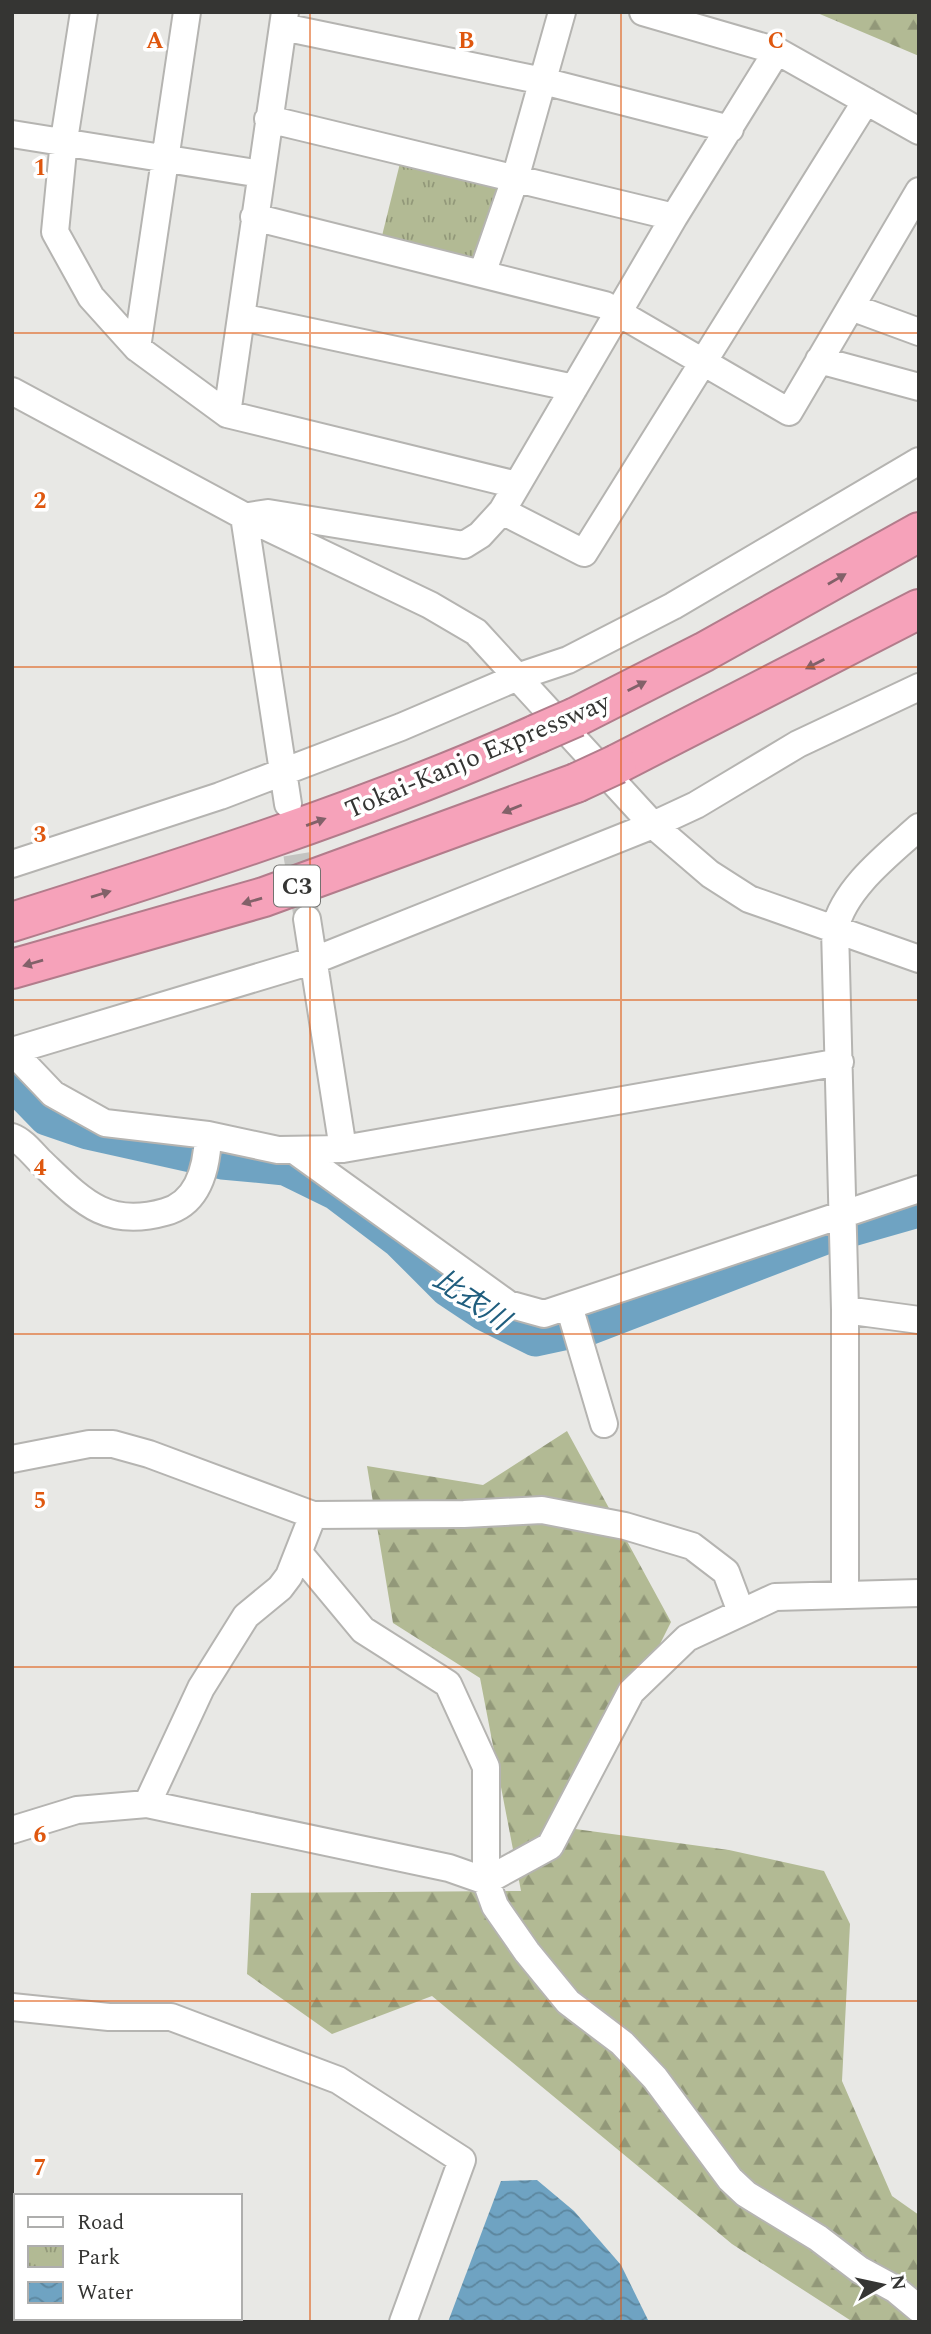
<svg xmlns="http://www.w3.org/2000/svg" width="931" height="2334" font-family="Spectral,'Noto Sans JP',serif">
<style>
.forest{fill:url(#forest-firs)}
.park{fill:url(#park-tufts)}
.water{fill:url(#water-waves)}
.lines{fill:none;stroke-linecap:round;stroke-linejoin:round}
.river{stroke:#6fa3c2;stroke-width:33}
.minor-tunnel{stroke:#c4c4c1;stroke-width:26;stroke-dasharray:26 13;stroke-linecap:butt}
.minor-casing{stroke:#b5b4b1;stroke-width:30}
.highway-casing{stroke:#b27c8b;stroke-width:42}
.minor{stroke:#fff;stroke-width:26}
.highway{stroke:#f6a2ba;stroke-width:38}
.highway-bridge-casing{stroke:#b27c8b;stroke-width:42;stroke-linecap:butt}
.highway-bridge{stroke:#f6a2ba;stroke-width:38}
.oneway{fill:#826169}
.grid{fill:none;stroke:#df570e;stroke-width:2;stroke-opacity:0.55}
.labels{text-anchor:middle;stroke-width:7;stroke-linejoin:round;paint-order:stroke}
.shield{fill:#fff;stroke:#727270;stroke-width:2}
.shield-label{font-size:24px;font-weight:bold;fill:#353533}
.street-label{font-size:26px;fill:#353533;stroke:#fff}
.water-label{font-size:28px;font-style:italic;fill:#205e7e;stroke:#fff}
.grid-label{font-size:23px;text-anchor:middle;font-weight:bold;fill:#df570e;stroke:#fff;stroke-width:7;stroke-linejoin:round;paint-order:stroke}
</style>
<defs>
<pattern id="forest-firs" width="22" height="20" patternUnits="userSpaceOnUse" patternTransform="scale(1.75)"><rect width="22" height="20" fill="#b2ba94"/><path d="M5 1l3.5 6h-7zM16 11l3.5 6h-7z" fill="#929879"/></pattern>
<pattern id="park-tufts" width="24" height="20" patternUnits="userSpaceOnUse" patternTransform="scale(1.75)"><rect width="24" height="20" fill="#b2ba94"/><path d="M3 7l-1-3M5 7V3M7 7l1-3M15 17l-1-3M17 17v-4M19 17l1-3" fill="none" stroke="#929879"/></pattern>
<pattern id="water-waves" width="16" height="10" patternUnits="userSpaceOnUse" patternTransform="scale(1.75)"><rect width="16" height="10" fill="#6fa3c2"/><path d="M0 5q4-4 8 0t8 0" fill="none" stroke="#5c869e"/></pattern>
</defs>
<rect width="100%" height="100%" fill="#e8e8e5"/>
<path class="forest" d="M815 12H919V56Z
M567 1431 671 1622 568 1828 729 1850 824 1871 850 1924 842 2081 892 2196 919 2215V2322H853L732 2244 432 1996 332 2034 247 1974 251 1893 521 1891 480 1678 393 1623 367 1466 483 1485Z"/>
<path class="park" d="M402 155 508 182 480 269 380 244Z"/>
<path class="water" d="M537 2180 574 2211 621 2265 649 2322H448L501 2181Z"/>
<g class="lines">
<path class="river" d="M12 1084 46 1119 87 1133 222 1163 285 1169 336 1194 398 1241 447 1290 483 1314 535 1340 591 1328 828 1237 919 1211"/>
<path class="minor-tunnel" d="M290 816 307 919"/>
<defs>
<path id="minor" d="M84 12 64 140 55 232 91 297 137 348 227 414 517 485
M643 12 777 51 919 131
M283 27 543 81 730 129
M268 119 674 217
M12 134 261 174
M254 217 605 305 789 412 919 191
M482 274 515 179 562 12
M851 307 919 332
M241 317 574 388
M137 348 187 12
M819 360 919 387
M12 391 244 516 430 605 476 632 653 825 710 874 749 899 919 959
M227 414 285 12
M502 511 584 553 866 101
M244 516 288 804
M249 516 268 513 464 545 480 535 502 511 674 217 777 51
M12 864 220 796 401 727 520 676 568 660 673 606 919 461
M307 919 343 1149
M12 1051 315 960 653 825 696 805 798 744 919 687
M12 1051 53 1094 105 1123 208 1135 278 1150 343 1149 840 1062
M12 1137C23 1141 32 1153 40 1161 81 1200 105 1229 165 1212 199 1203 207 1167 208 1135
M294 1150 508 1304 544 1314 919 1189
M569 1306 604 1424
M845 1310 919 1320
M12 1459 89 1444H113L149 1454 313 1515 464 1514 542 1510 625 1526 692 1546 726 1572 741 1612
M299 1553 363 1630 448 1684 486 1767V1881L495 1906 527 1952 568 2002 622 2043 655 2078 730 2179 746 2194 818 2238 860 2270 895 2289 919 2309
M845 1593V1310L835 929C844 888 889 854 919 827
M147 1804 201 1688 246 1616 280 1588 289 1576 313 1515
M12 1830 77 1810 147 1804 449 1868 486 1881 550 1846 631 1692 687 1638 775 1597 919 1593
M12 2007 109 2017H171L338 2080 462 2160 403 2322
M12 2277 16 2278
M161 2318 173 2322"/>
<path id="highway" d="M576 717 704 652 919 532
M617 764 919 609
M12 922C190 866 367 810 537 734
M12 969 264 897 576 783"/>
</defs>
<use href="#minor" class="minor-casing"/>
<use href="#highway" class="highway-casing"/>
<use href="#minor" class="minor"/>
<use href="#highway" class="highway"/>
<defs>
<path id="highway-bridge" d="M537 734 576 717
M576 783 617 764"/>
</defs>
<use href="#highway-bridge" class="highway-bridge-casing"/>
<use href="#highway-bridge" class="highway-bridge"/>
</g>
<defs><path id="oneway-solid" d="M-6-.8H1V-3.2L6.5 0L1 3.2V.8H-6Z" transform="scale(1.75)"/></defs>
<g class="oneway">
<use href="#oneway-solid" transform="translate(837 579) rotate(-30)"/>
<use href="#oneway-solid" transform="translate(815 664) rotate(153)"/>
<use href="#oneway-solid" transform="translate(637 686) rotate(-27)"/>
<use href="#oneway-solid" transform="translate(512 809) rotate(158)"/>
<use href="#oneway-solid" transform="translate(316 822) rotate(-20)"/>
<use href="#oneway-solid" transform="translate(101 894) rotate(-17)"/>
<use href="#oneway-solid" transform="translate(252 901) rotate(164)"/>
<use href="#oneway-solid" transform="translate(33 963) rotate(164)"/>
</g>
<path class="grid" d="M310 12V2322M621 12V2322M12 333H919M12 667H919M12 1000H919M12 1334H919M12 1667H919M12 2001H919"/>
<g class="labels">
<rect class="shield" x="274" y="865.5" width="46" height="41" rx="5"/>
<g class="shield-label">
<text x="297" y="894">C3</text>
</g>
<g class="street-label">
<text transform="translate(477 755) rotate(-23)" y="9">Tokai-Kanjo Expressway</text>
</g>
<g class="water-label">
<text transform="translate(472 1299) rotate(34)" y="10">比衣川</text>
</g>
</g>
<g class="grid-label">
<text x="155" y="48">A</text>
<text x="466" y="48">B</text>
<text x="776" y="48">C</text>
<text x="40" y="175">1</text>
<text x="40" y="508">2</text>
<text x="40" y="842">3</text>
<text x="40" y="1175">4</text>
<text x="40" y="1508">5</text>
<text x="40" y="1842">6</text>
<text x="40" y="2175">7</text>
</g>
<rect width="931" height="2334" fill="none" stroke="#353533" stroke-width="28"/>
<rect x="14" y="2194" width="228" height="126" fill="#ffffff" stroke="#aeaead" stroke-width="2"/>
<rect x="28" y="2217" width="35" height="10" fill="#ffffff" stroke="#aeaead" stroke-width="2"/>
<text x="77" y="2229" font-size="21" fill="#353533">Road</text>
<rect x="28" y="2246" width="35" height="21" fill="url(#park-tufts)" stroke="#aeaead" stroke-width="2"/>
<text x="77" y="2264" font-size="21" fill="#353533">Park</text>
<rect x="28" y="2282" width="35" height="21" fill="url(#water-waves)" stroke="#aeaead" stroke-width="2"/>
<text x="77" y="2299" font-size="21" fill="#353533">Water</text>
<g transform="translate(882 2285) rotate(81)" stroke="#ffffff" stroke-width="5" paint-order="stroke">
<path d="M0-5L12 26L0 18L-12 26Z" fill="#353533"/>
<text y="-10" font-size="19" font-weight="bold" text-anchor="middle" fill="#353533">N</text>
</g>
</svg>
